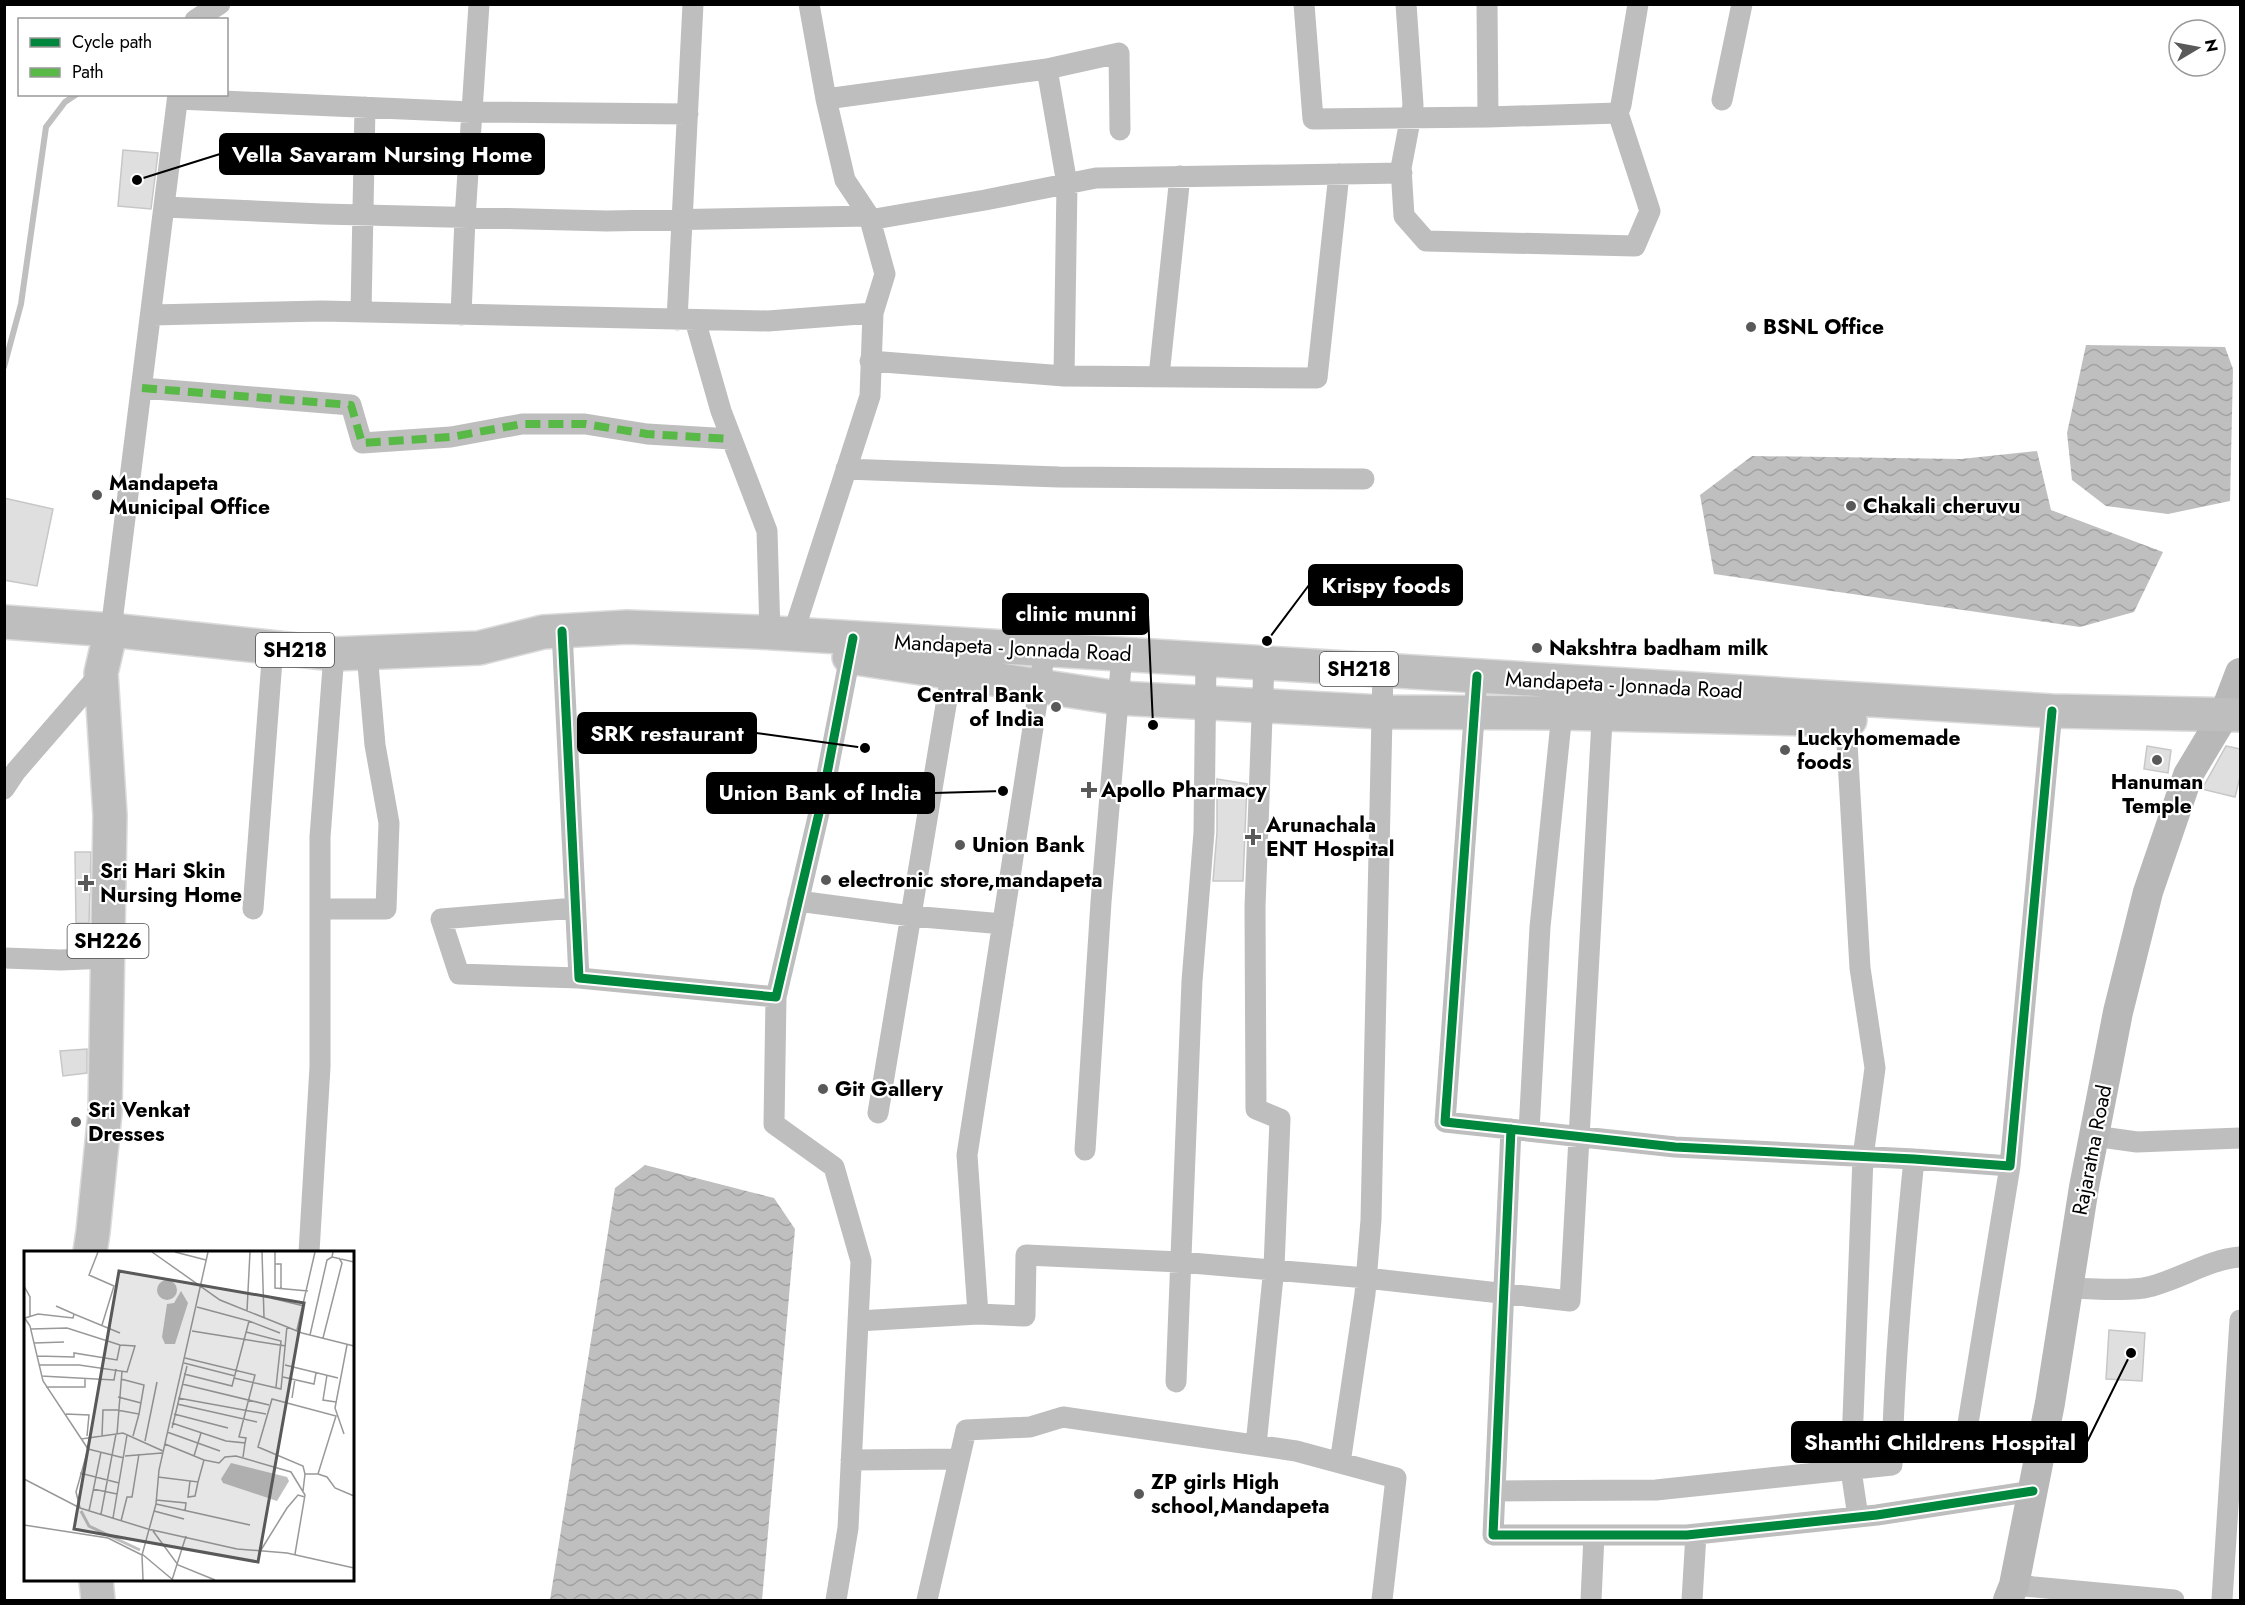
<svg xmlns="http://www.w3.org/2000/svg" width="2245" height="1605" font-family="Jost,sans-serif">
<style>
.water{fill:url(#water-waves)}
.lines{fill:none;stroke-linecap:round;stroke-linejoin:round}
.stream{stroke:#bfbfbf;stroke-width:6}
.building{fill:#dfdfdf;stroke:#c7c7c7;stroke-width:1.5}
.primary-casing{stroke:#dbdbdb;stroke-width:36}
.street{stroke:#bebebe;stroke-width:21}
.secondary{stroke:#b8b8b8;stroke-width:30}
.primary{stroke:#bebebe;stroke-width:33}
.quiet{stroke:#58b947;stroke-width:8;stroke-dasharray:15 8;stroke-linecap:butt}
.cycleway-casing{stroke:#fff;stroke-width:13}
.cycleway{stroke:#00873e;stroke-width:9}
.poi-dot{fill:#595959;stroke:#fff;stroke-width:2}
.labels{text-anchor:middle;stroke-width:4.5;stroke-linejoin:round;paint-order:stroke}
.shield{fill:#fff;stroke:#4c4c4c;stroke-width:1.5}
.shield-label{font-size:20px;font-weight:bold;fill:#000}
.poi-label{font-size:21px;font-weight:bold;fill:#000;stroke:#fff;text-anchor:start}
.street-label{font-size:21px;fill:#000;stroke:#fff}
.inset-river{fill:none;stroke:#bfbfbf;stroke-width:3}
.inset-road{fill:none;stroke:#999;stroke-width:1.5}
.view{fill:#595959;fill-opacity:0.15;stroke:#595959;stroke-width:3}
.inset-edge{fill:none;stroke:#000;stroke-width:3}
.leader{fill:none;stroke:#000;stroke-width:2}
.callout-dot{fill:#000;stroke:#fff;stroke-width:2}
.callout{fill:#000;stroke:#000;stroke-width:2}
.callout-label{font-size:22px;text-anchor:middle;font-weight:bold;fill:#fff}
</style>
<defs>
<pattern id="water-waves" width="16" height="10" patternUnits="userSpaceOnUse" patternTransform="scale(1.5)"><rect width="16" height="10" fill="#bfbfbf"/><path d="M0 5q4-4 8 0t8 0" fill="none" stroke="#a2a2a2"/></pattern>
</defs>
<rect width="100%" height="100%" fill="#fff"/>
<path class="water" d="M2086 345 2225 347 2233 369 2230 501 2168 514 2106 506 2072 480 2067 433Z
M2037 451 2051 510 2163 552 2134 612 2080 627 1714 574 1700 495 1752 456 1961 459Z
M645 1165 774 1198 795 1229 762 1600H550L615 1188Z"/>
<g class="lines">
<path class="stream" d="M4 367 21 304 46 127 65 102 77 94"/>
</g>
<path class="building" d="M123 150 158 153 151 209 118 206Z
M4 498 53 509 37 586 4 580Z
M2147 746 2171 750 2168 773 2144 769Z
M2226 746 2241 749V773L2235 797 2202 789Z
M1217 779 1247 784 1243 881H1213L1217 832Z
M75 852H91L89 923H76Z
M87 1049V1073L63 1076 60 1051Z
M2109 1330 2145 1333 2142 1381 2106 1379Z"/>
<g class="lines">
<defs>
<path id="primary" d="M4 622 111 630 334 654 479 648 543 632 627 627 758 632 2052 711 2240 715
M849 657 1118 698 1382 712 1562 713 1850 720
M90 1252 93 1232 105 1112 110 815 101 673 111 630
M96 1580 98 1600"/>
</defs>
<use href="#primary" class="primary-casing"/>
<path class="street" d="M1304 4 1313 119 1488 117
M1406 4 1413 105 1401 168 1404 216 1426 241 1635 246 1650 211 1618 113 1621 105 1638 4
M1487 4 1488 117 1618 113
M195 20 220 4
M1047 69 1119 53 1120 130
M178 99 471 112 688 114
M826 99 1047 69 1067 184 1064 376 870 361
M1722 100 1742 4
M165 207 322 214 607 221 869 216
M869 220 985 200 1096 178 1402 173
M361 312 365 107
M152 315 322 311 768 321 873 313
M461 315 465 218 479 4
M677 320 693 4
M695 320 721 411 767 531 770 633
M1064 376 1317 378 1339 174
M1159 376 1180 176
M142 388 351 405 362 443 451 437 522 424H585L647 434 731 439
M846 469 1059 477 1364 479
M111 630 178 94
M562 631 579 978 776 997 822 800 852 646
M793 634 870 396 873 313 885 274 869 216 845 180 826 99 809 4
M1477 676 1445 1122 1675 1147 1914 1159 2010 1166 2052 711
M1845 708 1860 968 1875 1068 1863 1157 1851 1470 1858 1517
M4 789 16 771 101 673
M798 901 911 916 1003 924
M575 908 441 919 459 974 579 978
M253 909 273 647
M320 909H386L389 823 375 745 367 653
M4 958 61 960 108 958
M776 997 774 1124 834 1167 861 1261 848 1528 836 1600
M878 1113 953 663
M1511 1129 1493 1535H1687L1877 1515 2033 1491
M1529 1131 1540 927 1563 703
M2094 1136 2137 1142 2240 1138
M1085 1150 1101 902 1122 654
M309 1252 320 1067V837L334 654
M2068 1288C2089 1288 2129 1292 2148 1287 2179 1280 2209 1259 2240 1257
M978 1314 1025 1316 1026 1255 1180 1262 1366 1278 1570 1301 1603 702
M858 1321 978 1314 967 1155 1045 650
M1176 1382 1192 981 1204 832 1206 659
M1256 1445 1274 1267 1280 1119 1256 1109 1255 907 1264 663
M1964 1448 2010 1166
M851 1460 959 1459
M1340 1463 1365 1294 1371 1220 1383 670
M1495 1491 1656 1490 1892 1465C1894 1362 1904 1261 1914 1159
M2014 1585 2174 1600
M927 1600 966 1430 1030 1427 1063 1417 1296 1451 1396 1478 1382 1600
M1591 1600 1594 1535
M1692 1600 1696 1534
M2222 1600 2240 1320"/>
<path class="secondary" d="M2008 1600 2014 1585 2050 1403 2084 1187 2118 1012 2148 892 2188 775 2224 715 2240 673"/>
<use href="#primary" class="primary"/>
<path class="quiet" d="M142 388 351 405 362 443 451 437 522 424H585L647 434 731 439"/>
<defs>
<path id="cycleway" d="M562 631 579 978 776 997 822 800 853 638
M1477 676 1445 1122 1675 1147 1914 1159 2010 1166 2052 711
M1511 1129 1493 1535H1687L1877 1515 2033 1491"/>
</defs>
<use href="#cycleway" class="cycleway-casing"/>
<use href="#cycleway" class="cycleway"/>
</g>
<g class="poi-dot">
<circle cx="1751" cy="327" r="6"/>
<circle cx="97" cy="495" r="6"/>
<circle cx="1851" cy="506" r="6"/>
<circle cx="1537" cy="648" r="6"/>
<circle cx="1056" cy="707" r="6"/>
<circle cx="1785" cy="750" r="6"/>
<circle cx="2157" cy="760" r="6"/>
<path d="M1086 781h6v6h6v6h-6v6h-6v-6h-6v-6h6z"/>
<path d="M1250 828h6v6h6v6h-6v6h-6v-6h-6v-6h6z"/>
<circle cx="960" cy="845" r="6"/>
<circle cx="826" cy="880" r="6"/>
<path d="M83 874h6v6h6v6h-6v6h-6v-6h-6v-6h6z"/>
<circle cx="823" cy="1089" r="6"/>
<circle cx="76" cy="1122" r="6"/>
<circle cx="1139" cy="1494" r="6"/>
</g>
<g class="labels">
<g class="shield">
<rect x="256" y="633" width="78" height="34" rx="4.5"/>
<rect x="1320" y="652" width="78" height="34" rx="4.5"/>
<rect x="67.5" y="924" width="81" height="34" rx="4.5"/>
</g>
<g class="shield-label">
<text x="295" y="657">SH218</text>
<text x="1359" y="676">SH218</text>
<text x="108" y="948">SH226</text>
</g>
<g class="poi-label">
<text x="1763" y="334">BSNL Office</text>
<text x="109" y="490">Mandapeta<tspan x="109" dy="24">Municipal Office</tspan></text>
<text x="1863" y="513">Chakali cheruvu</text>
<text x="1549" y="655">Nakshtra badham milk</text>
<text x="1044" y="702" text-anchor="end">Central Bank<tspan x="1044" dy="24">of India</tspan></text>
<text x="1797" y="745">Luckyhomemade<tspan x="1797" dy="24">foods</tspan></text>
<text x="2157" y="789" text-anchor="middle">Hanuman<tspan x="2157" dy="24">Temple</tspan></text>
<text x="1101" y="797">Apollo Pharmacy</text>
<text x="1266" y="832">Arunachala<tspan x="1266" dy="24">ENT Hospital</tspan></text>
<text x="972" y="852">Union Bank</text>
<text x="100" y="878">Sri Hari Skin<tspan x="100" dy="24">Nursing Home</tspan></text>
<text x="838" y="887">electronic store,mandapeta</text>
<text x="835" y="1096">Git Gallery</text>
<text x="88" y="1117">Sri Venkat<tspan x="88" dy="24">Dresses</tspan></text>
<text x="1151" y="1489">ZP girls High<tspan x="1151" dy="24">school,Mandapeta</tspan></text>
</g>
<g class="street-label">
<text transform="translate(1013 648) rotate(3)" y="7">Mandapeta - Jonnada Road</text>
<text transform="translate(1624 685) rotate(3)" y="7">Mandapeta - Jonnada Road</text>
<text transform="translate(2092 1150) rotate(-79)" y="7">Rajaratna Road</text>
</g>
</g>
<g transform="translate(24 1251)">
<rect width="330" height="330" fill="#fff"/>
<path d="M133 39a10 10 0 1 1 20 0a10 10 0 1 1-20 0ZM157 40 164 52 151 93H141L138 86 143 53 150 52ZM207 212 263 226 265 230 253 250 199 232 197 228Z" fill="#bfbfbf"/>
<path class="inset-river" d="M57 260 65 275 116 299"/>
<path class="inset-road" d="M74 1 65 24 90 35 78 74M128 1 196 49 278 82 330 95M151 1 182 9M238 1 240 66M251 1V37L284 40M309 1 308 6 330 11M251 13H257V38M0 35 6 46V65M247 47 280 55M32 55 50 63M223 60 226 1M0 66 6 75 19 130 64 198 52 241 56 257M1 67 14 63 49 67 50 63 96 82M225 70 256 82M7 78 43 77 96 94 111 95 103 121 55 114H15M273 79 291 1M168 80 262 95M222 81 257 90 252 136M286 84 303 9 308 6M299 87 318 12 315 7M10 92 40 91M13 105 50 106V102L93 109 96 94M161 107 231 124 215 186 222 187 221 192M160 112 211 125M261 114 314 127M160 123 208 135 225 70 173 56M303 124 299 149 312 151M17 125 90 129 92 118M259 126 290 133 292 122M210 127 257 138 263 75M97 128 120 134 115 163M158 133 245 154M22 136H61V127M94 146 117 152M154 147 242 163M268 147 271 128M153 153 233 171M42 163 65 164 63 185M150 163 204 177M148 172 202 190 221 192 219 206M148 177 163 115M143 181 196 200M93 183 98 120M320 183 311 157 323 94M78 185 79 159H93L115 163 109 185M57 188 99 182 139 200M121 190 133 131M64 198 100 207M101 205 138 202M170 205 177 182M180 209 195 212 201 206 212 205 267 221 281 244 271 303M56 222 95 232M294 223 303 226 311 237 330 245M134 226 174 231 180 209 141 193M0 228 56 257 124 278M166 230 164 246 171 245 174 231M69 238 93 243M279 240 281 223H294L312 165 248 148 234 196 279 215 281 223M132 249 162 252 161 260M132 253 226 274M65 260 77 201M130 260 160 268M77 263 92 183M89 267 103 184M97 270 103 246H108L115 203M0 274 84 287 118 304M124 278 213 298 263 302 330 317M129 280 154 314 191 329M237 299 263 257 274 244 281 246M118 303 149 329M119 329 118 304 132 253 135 219 184 1M148 329 162 285"/>
<path class="view" d="M95 20 280 52 234 311 50 278Z"/>
<rect width="330" height="330" class="inset-edge"/>
</g>
<path class="leader" d="M137 180L220 154M1267 641L1309 585M1153 725L1148 614M865 748L756 733M1003 791L934 793M2131 1353L2087 1442"/>
<g class="callout-dot">
<circle cx="137" cy="180" r="6"/>
<circle cx="1267" cy="641" r="6"/>
<circle cx="1153" cy="725" r="6"/>
<circle cx="865" cy="748" r="6"/>
<circle cx="1003" cy="791" r="6"/>
<circle cx="2131" cy="1353" r="6"/>
</g>
<g class="callout">
<rect x="220" y="134" width="324" height="40" rx="6"/>
<rect x="1309" y="565" width="153" height="40" rx="6"/>
<rect x="1003" y="594" width="145" height="40" rx="6"/>
<rect x="578" y="713" width="178" height="40" rx="6"/>
<rect x="707" y="773" width="227" height="40" rx="6"/>
<rect x="1792" y="1422" width="295" height="40" rx="6"/>
</g>
<g class="callout-label">
<text x="382" y="162">Vella Savaram Nursing Home</text>
<text x="1386" y="593">Krispy foods</text>
<text x="1076" y="621">clinic munni</text>
<text x="667" y="741">SRK restaurant</text>
<text x="820" y="800">Union Bank of India</text>
<text x="1940" y="1450">Shanthi Childrens Hospital</text>
</g>
<rect width="2245" height="1605" fill="none" stroke="#000000" stroke-width="12"/>
<rect x="18" y="18" width="210" height="78" fill="#ffffff" stroke="#999999" stroke-width="1.5"/>
<rect x="30" y="38" width="30" height="9" fill="#00873e" stroke="#999999" stroke-width="1.5"/>
<text x="72" y="48" font-size="18" fill="#000000">Cycle path</text>
<rect x="30" y="68" width="30" height="9" fill="#58b947" stroke="#999999" stroke-width="1.5"/>
<text x="72" y="78" font-size="18" fill="#000000">Path</text>
<g transform="translate(2197 48) rotate(80)"><circle r="28" fill="#ffffff" stroke="#999999" stroke-width="1.5"/>
<path d="M0-4.5L10 22L0 15L-10 22Z" fill="#595959"/>
<text y="-9" font-size="16" font-weight="bold" text-anchor="middle" fill="#000000">N</text>
</g>
</svg>
